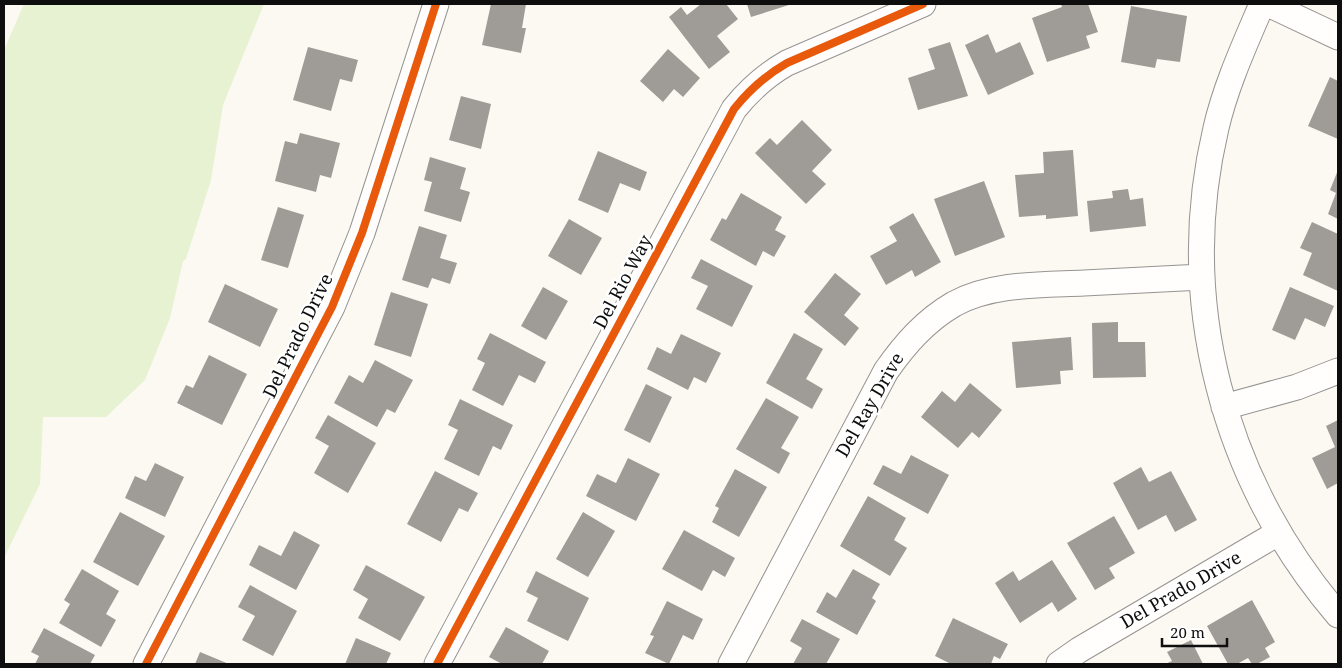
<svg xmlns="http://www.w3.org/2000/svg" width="1342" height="668" font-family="'Noto Serif',serif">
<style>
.green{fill:#e6f2d1}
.building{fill:#9f9c98}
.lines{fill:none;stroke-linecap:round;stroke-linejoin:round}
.minor-casing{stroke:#959491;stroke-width:27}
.minor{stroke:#fffefd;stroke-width:25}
.cycleway-casing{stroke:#fff;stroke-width:11}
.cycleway{stroke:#e8590c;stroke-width:8}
.labels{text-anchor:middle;stroke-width:5;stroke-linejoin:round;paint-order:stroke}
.street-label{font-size:18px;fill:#0e0e0e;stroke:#fff}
</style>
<rect width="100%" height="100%" fill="#fcf9f2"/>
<path class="green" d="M24 4H264L223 105 211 180 186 259 183 261 170 318 145 380 106 417H43L40 484 4 558V50Z"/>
<path class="building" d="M491 4H526L522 28H526L521 53 482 45Z
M701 4H726L738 19 717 36 730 52 709 69 669 17 681 7 687 15Z
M747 4H792L751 17Z
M1061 4H1088L1098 32 1086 36 1090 48 1047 62 1032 18 1062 7Z
M1131 6 1187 16 1180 62 1157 59 1155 68 1121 62Z
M988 34 996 53 1020 42 1034 74 988 95 965 45Z
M950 42 968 96 918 110 908 78 935 69 928 49Z
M308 47 358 60 352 82 340 79 331 111 293 100Z
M668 49 700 78 683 97 674 89 663 102 640 81Z
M1330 77 1338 81V139L1308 126Z
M461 96 491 104 481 149 449 140Z
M802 120 832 150 812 171 826 184 806 204 755 153 770 138 777 145Z
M300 133 340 143 331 178 320 175 316 192 275 181 285 141 297 144Z
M1073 150 1078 216 1046 219V215L1019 217 1015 175 1044 173 1043 152Z
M598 151 647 172 640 191 620 183 608 213 578 200Z
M430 157 466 168 460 189 470 192 461 222 424 211 432 182 424 180Z
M1338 170V219L1328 214 1336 193 1330 190Z
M984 181 1005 237 955 256 934 199Z
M1128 189 1130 200 1143 198 1146 226 1090 232 1087 201 1113 198 1112 191Z
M741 193 782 217 775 230 786 236 774 257 763 251 756 266 710 240 722 218 726 220Z
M278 207 304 215 288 268 261 260Z
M913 213 941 262 915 277 912 270 886 285 870 256 897 241 889 227Z
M569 219 602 238 581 275 548 256Z
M1312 222 1338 234V291L1303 275 1312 253 1300 248Z
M419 226 447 235 440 258 457 263 450 284 432 278 428 288 402 280Z
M701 259 753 286 732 327 696 309 708 286 691 278Z
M835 273 861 294 844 315 859 328 845 346 804 312Z
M225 284 278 309 260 347 208 322Z
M543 287 568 301 546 340 521 326Z
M1290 287 1334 306 1325 327 1305 318 1295 340 1272 330Z
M391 292 428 304 411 357 374 345Z
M1118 322V342H1145L1146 377 1093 378 1092 323Z
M490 333 546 362 535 383 519 375 503 406 472 390 485 363 477 359Z
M794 333 823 349 806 379 823 389 812 409 766 383Z
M681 334 721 353 706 383 694 377 688 390 647 369 657 347 671 354Z
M1071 337 1073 370 1060 371 1061 384 1016 388 1012 342Z
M209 355 247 374 222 425 177 403 186 385 193 388Z
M375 360 413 380 395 413 387 409 377 427 334 403 349 375 363 383Z
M970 383 1002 410 979 438 972 432 958 448 921 417 942 391 955 402Z
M646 384 672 397 650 443 624 430Z
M766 398 799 417 781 448 790 453 779 474 736 449Z
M460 399 513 425 501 450 493 446 479 476 444 459 458 430 448 425Z
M328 415 376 443 348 493 314 473 329 446 315 438Z
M1338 420V483L1327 489 1312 458 1335 447 1326 426Z
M911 455 949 475 928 514 873 484 883 465 901 474Z
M628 458 660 474 636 521 586 496 597 474 616 483Z
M155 463 184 477 165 517 125 498 135 476 146 481Z
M1141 467 1149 482 1171 471 1197 520 1175 532 1166 515 1138 530 1113 483Z
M735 469 767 487 739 537 712 522 719 508 715 506Z
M435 471 478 493 468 512 459 508 441 542 407 524Z
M868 496 906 518 894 540 907 548 890 576 840 546Z
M120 512 165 536 138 586 93 562Z
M583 512 615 531 588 577 556 559Z
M1114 516 1135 553 1109 568 1115 578 1095 590 1067 543Z
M684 530 735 558 725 577 713 570 702 591 662 569Z
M294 531 320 545 296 590 249 565 259 545 281 556Z
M1052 560 1077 599 1058 612 1052 602 1020 623 995 583 1013 571 1019 581Z
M366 565 425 597 400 641 358 618 368 599 353 590Z
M82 569 119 591 106 614 116 620 101 647 59 623 70 604 64 600Z
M853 569 880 584 872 598 876 601 857 635 816 612 827 592 836 598Z
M536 571 589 598 568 641 527 621 538 598 526 592Z
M250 585 297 611 273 656 242 640 255 616 238 607Z
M1252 600 1275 642 1265 648 1270 657 1257 664H1252L1248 658 1237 664H1228L1207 626Z
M667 601 703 619 693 640 683 635 669 664 645 653 654 636 650 635Z
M953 618 1008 644 1000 659 994 656 991 664H951L935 656Z
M802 619 840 639 826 664H793L802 648 790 641Z
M506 627 549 651 542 664H502L489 657Z
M44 628 95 655 90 664H35L39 656 31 652Z
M356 638 391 653 386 664H345Z
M1191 640 1203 664H1165L1172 661 1167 652Z
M200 652 229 664H195Z"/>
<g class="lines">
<defs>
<path id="minor" d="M1262 4C1245 44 1226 85 1216 128 1175 301 1223 480 1338 615
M1268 4 1338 37
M1224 407 1297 387 1338 371
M146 664 332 307 362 233 436 4
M437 664 734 109C750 89 766 75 787 63L923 4
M731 664 886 371C905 344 925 321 954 304 992 283 1042 285 1084 283 1123 281 1163 279 1202 277
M1059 664 1079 650 1278 533"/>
</defs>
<use href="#minor" class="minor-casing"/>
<use href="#minor" class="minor"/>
<defs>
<path id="cycleway" d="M146 664 332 307 362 233 436 4
M437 664 734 109C750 89 766 75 787 63L923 4"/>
</defs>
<use href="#cycleway" class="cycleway-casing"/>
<use href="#cycleway" class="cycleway"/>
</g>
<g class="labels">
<g class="street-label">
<text transform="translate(623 282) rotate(-62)" y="6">Del Rio Way</text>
<text transform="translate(298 336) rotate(-64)" y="6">Del Prado Drive</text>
<text transform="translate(870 405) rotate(-60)" y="6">Del Ray Drive</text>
<text transform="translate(1181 590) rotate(-30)" y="6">Del Prado Drive</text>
</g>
</g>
<rect width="1342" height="668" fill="none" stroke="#0e0e0e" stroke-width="10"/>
<path d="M1162 638v8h65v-8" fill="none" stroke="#0e0e0e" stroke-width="2.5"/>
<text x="1170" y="638" font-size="15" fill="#0e0e0e" stroke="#ffffff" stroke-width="4" paint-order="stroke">20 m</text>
</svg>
